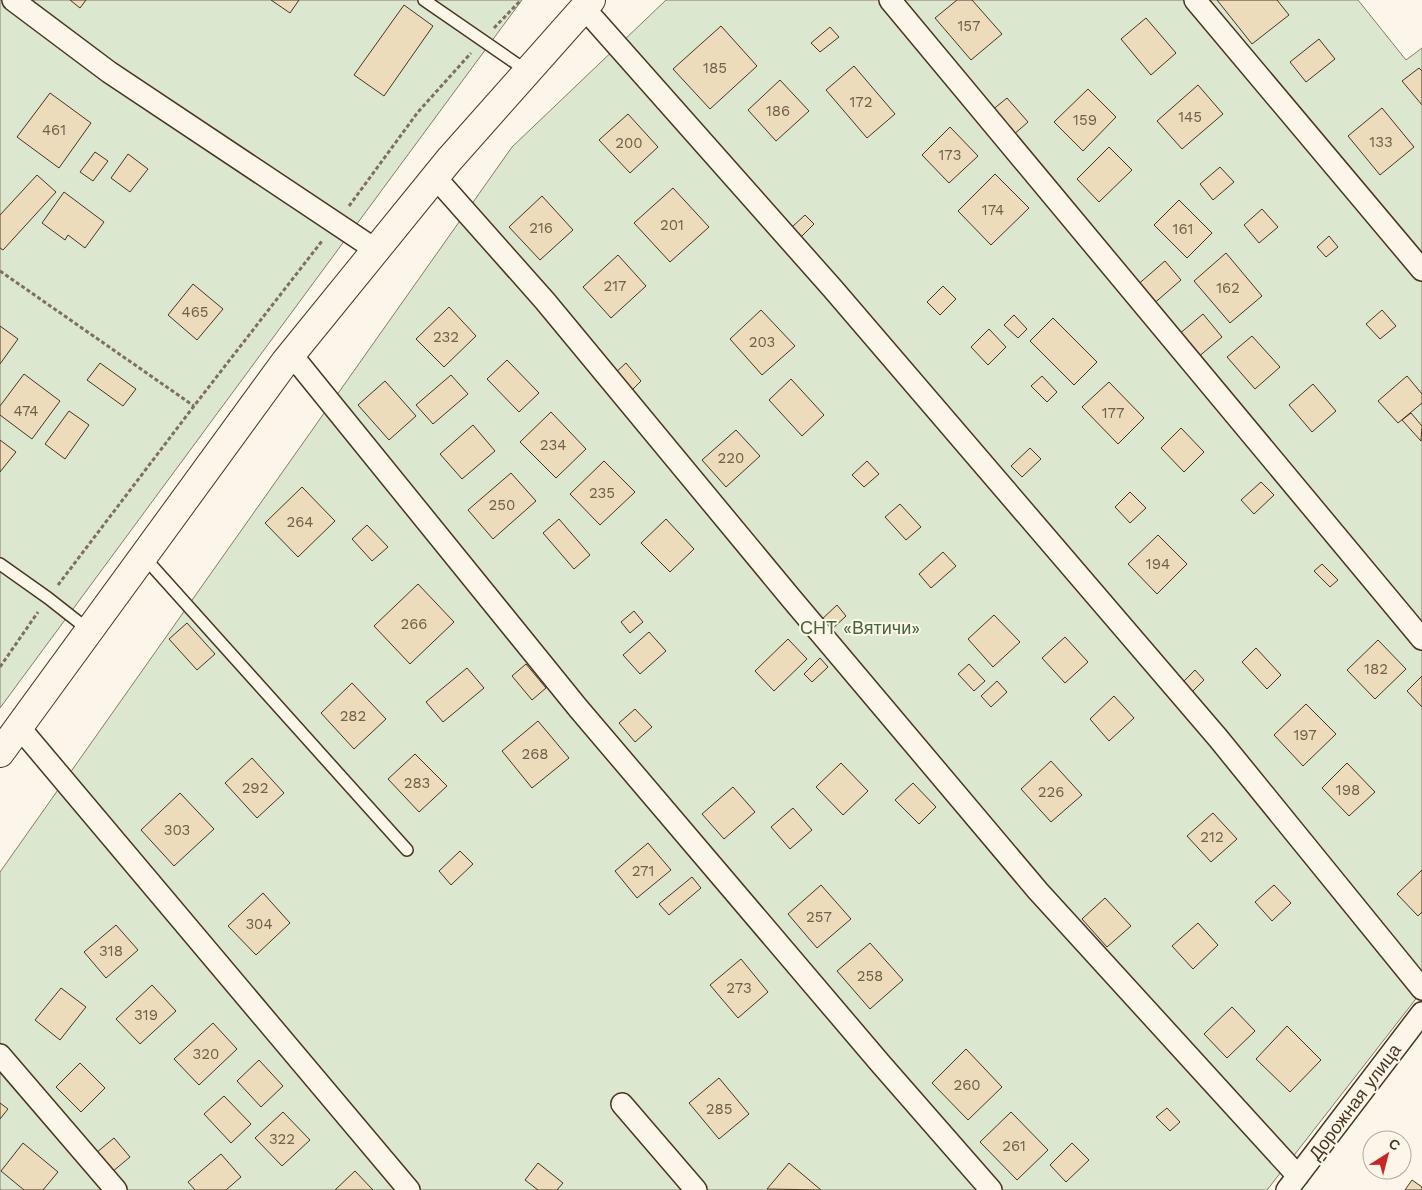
<svg xmlns="http://www.w3.org/2000/svg" width="1422" height="1190" font-family="'Work Sans',sans-serif">
<style>
.green{fill:#dce7d0;stroke:#887966}
.building{fill:#ecdcbc;stroke:#4a3520}
.lines{fill:none;stroke-linecap:round;stroke-linejoin:round}
.lane-casing{stroke:#4a3520;stroke-width:14}
.street-casing{stroke:#4a3520;stroke-width:24}
.secondary-casing{stroke:#4a3520;stroke-width:30}
.path{stroke:#7f6f5c;stroke-width:3;stroke-dasharray:4 2.5;stroke-linecap:butt}
.lane{stroke:#fbf6e9;stroke-width:11}
.street{stroke:#fbf6e9;stroke-width:21}
.secondary{stroke:#fbf6e9;stroke-width:28}
.labels{text-anchor:middle;stroke-width:4;stroke-linejoin:round;paint-order:stroke}
.number-label{font-size:15px;fill:#725f47}
.park-label{font-size:18px;fill:#436837;stroke:#fbf6e9}
.street-label{font-size:18px;fill:#4a3520;stroke:#fbf6e9}
</style>
<rect width="100%" height="100%" fill="#fbf6e9"/>
<path class="green" d="M0 0H522L0 708Z
M666 0H1358L1406 60 1422 48V991L1267 1190H0V872L512 147Z"/>
<path class="building" d="M70 0H86L80 8Z
M271 0H299L290 13Z
M957 0H972L1002 34 971 60 935 18Z
M1217 0H1277L1289 15 1252 44Z
M404 5 433 26 384 96 354 75Z
M1146 18 1176 53 1151 75 1121 39Z
M721 26 757 66 710 109 673 69Z
M830 27 839 37 820 52 811 43Z
M1319 39 1335 59 1306 82 1290 62Z
M854 66 895 114 867 138 826 90Z
M1419 68 1422 71V105L1402 81Z
M780 80 809 111 776 141 748 110Z
M1198 85 1223 114 1182 149 1157 121Z
M1088 89 1116 117 1083 151 1054 122Z
M50 93 91 123 59 168 17 137Z
M1007 98 1028 122 1012 136 991 111Z
M1382 108 1414 147 1380 175 1348 136Z
M628 114 658 147 630 173 599 140Z
M950 127 978 156 949 183 922 155Z
M1109 147 1132 170 1099 202 1077 179Z
M95 152 108 161 93 181 80 172Z
M128 154 148 169 130 192 111 178Z
M1220 167 1234 182 1213 200 1200 184Z
M995 174 1029 208 991 245 958 211Z
M37 175 56 192 3 250 0 248V215Z
M673 188 709 227 670 262 634 223Z
M64 192 104 222 85 248 68 235 65 240 42 223Z
M542 196 573 230 540 260 509 227Z
M1179 200 1212 233 1187 258 1154 225Z
M1262 209 1278 227 1259 243 1244 225Z
M805 215 814 224 801 237 792 227Z
M1329 236 1338 247 1326 257 1317 247Z
M1226 253 1262 296 1230 323 1194 281Z
M618 255 646 286 611 318 583 287Z
M1165 261 1181 280 1151 306 1135 287Z
M193 284 223 309 197 340 168 315Z
M943 286 956 299 940 315 927 302Z
M449 307 476 336 444 367 416 339Z
M761 310 795 346 762 375 730 339Z
M1382 310 1396 326 1380 339 1366 324Z
M1203 314 1222 337 1197 358 1178 335Z
M1014 315 1027 329 1018 338 1004 325Z
M1053 318 1097 362 1074 385 1030 341Z
M0 326 18 339 0 364Z
M989 329 1006 347 988 365 971 347Z
M1252 336 1280 367 1255 389 1227 357Z
M507 360 539 393 519 412 487 379Z
M100 363 136 389 123 406 87 380Z
M626 363 641 381 631 391 615 373Z
M24 374 60 401 32 439 0 415V406Z
M451 375 468 394 433 424 416 405Z
M1042 376 1057 392 1047 402 1031 386Z
M1407 376 1422 394V403L1398 423 1378 401Z
M791 379 824 415 802 436 769 400Z
M385 381 416 416 389 440 358 405Z
M1109 382 1144 418 1118 444 1082 407Z
M1313 384 1336 411 1312 432 1289 405Z
M69 411 89 425 65 459 45 444Z
M551 412 586 449 556 478 520 442Z
M1411 413 1422 426 1421 441 1402 420Z
M473 425 495 451 462 479 440 454Z
M1181 428 1204 452 1184 472 1161 448Z
M736 430 760 456 726 487 702 460Z
M0 440 16 452 0 472Z
M1030 448 1041 459 1022 477 1011 466Z
M604 461 635 492 600 525 570 494Z
M867 461 879 474 864 487 852 475Z
M511 473 536 501 493 539 468 510Z
M1261 482 1274 495 1254 514 1241 500Z
M302 487 335 521 298 557 265 523Z
M1130 492 1146 508 1130 523 1115 507Z
M900 504 921 527 906 540 885 517Z
M559 519 590 555 574 569 543 533Z
M666 519 694 549 670 572 641 543Z
M367 525 388 547 372 561 352 539Z
M1158 535 1187 564 1157 594 1128 564Z
M943 552 956 566 931 588 919 574Z
M1322 564 1338 580 1330 587 1314 571Z
M418 584 454 622 410 664 374 626Z
M837 605 846 616 830 631 820 621Z
M634 611 643 622 630 633 621 622Z
M994 615 1020 642 993 667 968 639Z
M187 623 215 654 197 670 169 639Z
M649 632 666 651 640 674 623 655Z
M1065 637 1088 662 1065 683 1042 658Z
M788 639 807 659 774 691 755 671Z
M1378 640 1406 669 1375 699 1347 670Z
M1256 648 1281 675 1267 689 1242 662Z
M820 658 828 667 812 682 804 674Z
M526 664 546 688 532 700 512 676Z
M969 664 985 681 974 691 958 674Z
M467 668 484 688 443 722 426 702Z
M1195 670 1204 680 1187 697 1177 688Z
M1422 676V707L1407 691Z
M997 681 1007 692 991 707 981 696Z
M352 683 386 719 354 749 321 713Z
M1114 696 1134 718 1109 741 1090 719Z
M1306 704 1336 734 1303 766 1274 735Z
M635 709 652 727 635 742 619 723Z
M538 721 569 758 532 788 502 751Z
M415 754 447 786 419 812 388 779Z
M252 758 284 793 257 818 225 783Z
M1051 761 1082 795 1051 822 1021 789Z
M841 763 868 791 843 815 816 787Z
M1347 763 1375 792 1349 816 1322 788Z
M913 783 936 807 919 824 895 800Z
M733 787 755 812 724 839 702 814Z
M180 793 214 829 174 866 141 830Z
M793 808 812 830 790 849 771 827Z
M1213 813 1237 839 1211 862 1187 836Z
M648 843 671 870 637 898 615 871Z
M460 851 473 864 451 885 439 871Z
M1422 870V912L1418 916 1397 894Z
M692 877 701 888 669 915 659 904Z
M821 885 851 919 817 948 788 914Z
M1274 885 1291 903 1272 921 1255 902Z
M263 893 290 923 256 955 228 926Z
M1105 898 1131 926 1107 947 1082 919Z
M1198 923 1218 945 1193 969 1172 946Z
M116 925 138 950 106 978 84 952Z
M870 943 903 980 870 1009 837 971Z
M741 959 768 992 738 1018 710 985Z
M152 985 176 1011 140 1044 116 1019Z
M61 988 86 1007 60 1040 35 1020Z
M1232 1007 1255 1031 1227 1058 1204 1034Z
M213 1023 237 1049 199 1085 174 1059Z
M1287 1026 1321 1060 1290 1092 1256 1059Z
M966 1049 1002 1087 968 1120 932 1083Z
M259 1060 283 1086 261 1107 237 1081Z
M80 1063 105 1088 81 1112 56 1087Z
M719 1078 749 1114 719 1139 689 1103Z
M224 1096 251 1124 231 1143 204 1114Z
M0 1103 8 1109 0 1119Z
M1167 1108 1180 1122 1170 1131 1156 1117Z
M283 1112 310 1140 282 1166 255 1138Z
M1011 1112 1048 1150 1017 1180 980 1142Z
M114 1138 130 1157 112 1172 96 1153Z
M23 1143 58 1172 43 1190H24L1 1171Z
M1072 1143 1089 1160 1066 1182 1050 1165Z
M221 1154 241 1177 226 1190H195L188 1182Z
M538 1163 563 1183 557 1190H538L525 1180Z
M789 1163 821 1190 767 1189Z
M355 1171 373 1190H335Z
M1412 1180 1422 1187V1190H1405Z"/>
<g class="lines">
<defs>
<path id="lane" d="M424 0 527 71
M144 557 407 850
M0 564 48 598 90 631"/>
<path id="street" d="M13 0 109 72 376 250
M890 0 1422 639
M1195 0 1422 270
M584 8 833 289 1218 738 1422 989
M435 177 545 301 790 597 1038 891 1298 1176
M291 354 578 708 880 1063 991 1190
M19 727 409 1190
M0 1055 116 1190
M622 1104 696 1190
M1287 1190 1422 1013"/>
<path id="secondary" d="M0 753 285 362 449 160 591 0"/>
</defs>
<use href="#lane" class="lane-casing"/>
<use href="#street" class="street-casing"/>
<use href="#secondary" class="secondary-casing"/>
<path class="path" d="M494 28 521 0
M349 206 418 112 471 53
M0 271 194 406
M58 585 194 406 322 241
M0 667 38 612"/>
<use href="#lane" class="lane"/>
<use href="#street" class="street"/>
<use href="#secondary" class="secondary"/>
</g>
<g class="labels">
<g class="number-label">
<text x="969" y="31">157</text>
<text x="715" y="73">185</text>
<text x="861" y="107">172</text>
<text x="778" y="116">186</text>
<text x="1190" y="122">145</text>
<text x="1085" y="125">159</text>
<text x="54" y="135">461</text>
<text x="1381" y="147">133</text>
<text x="629" y="148">200</text>
<text x="950" y="160">173</text>
<text x="993" y="215">174</text>
<text x="672" y="230">201</text>
<text x="541" y="233">216</text>
<text x="1183" y="234">161</text>
<text x="615" y="291">217</text>
<text x="1228" y="293">162</text>
<text x="195" y="317">465</text>
<text x="446" y="342">232</text>
<text x="762" y="347">203</text>
<text x="26" y="416">474</text>
<text x="1113" y="418">177</text>
<text x="553" y="450">234</text>
<text x="731" y="463">220</text>
<text x="602" y="498">235</text>
<text x="502" y="510">250</text>
<text x="300" y="527">264</text>
<text x="1158" y="569">194</text>
<text x="414" y="629">266</text>
<text x="1376" y="674">182</text>
<text x="353" y="721">282</text>
<text x="1305" y="740">197</text>
<text x="535" y="759">268</text>
<text x="417" y="788">283</text>
<text x="255" y="793">292</text>
<text x="1348" y="795">198</text>
<text x="1051" y="797">226</text>
<text x="177" y="835">303</text>
<text x="1212" y="842">212</text>
<text x="643" y="876">271</text>
<text x="819" y="922">257</text>
<text x="259" y="929">304</text>
<text x="111" y="956">318</text>
<text x="870" y="981">258</text>
<text x="739" y="993">273</text>
<text x="146" y="1020">319</text>
<text x="206" y="1059">320</text>
<text x="967" y="1090">260</text>
<text x="719" y="1114">285</text>
<text x="282" y="1144">322</text>
<text x="1014" y="1151">261</text>
</g>
<g class="park-label">
<text x="860" y="634">СНТ «Вятичи»</text>
</g>
<g class="street-label">
<text transform="translate(1355 1102) rotate(-53)" y="6">Дорожная улица</text>
</g>
</g>
<g transform="translate(1387 1155) rotate(36)"><circle r="24" fill="#fbf6e9" stroke="#b4a999"/>
<path d="M0-4L9 19L0 12L-9 19Z" fill="#c62828"/>
<text y="-8" font-size="14" font-weight="bold" text-anchor="middle" fill="#4a3520">С</text>
</g>
</svg>
